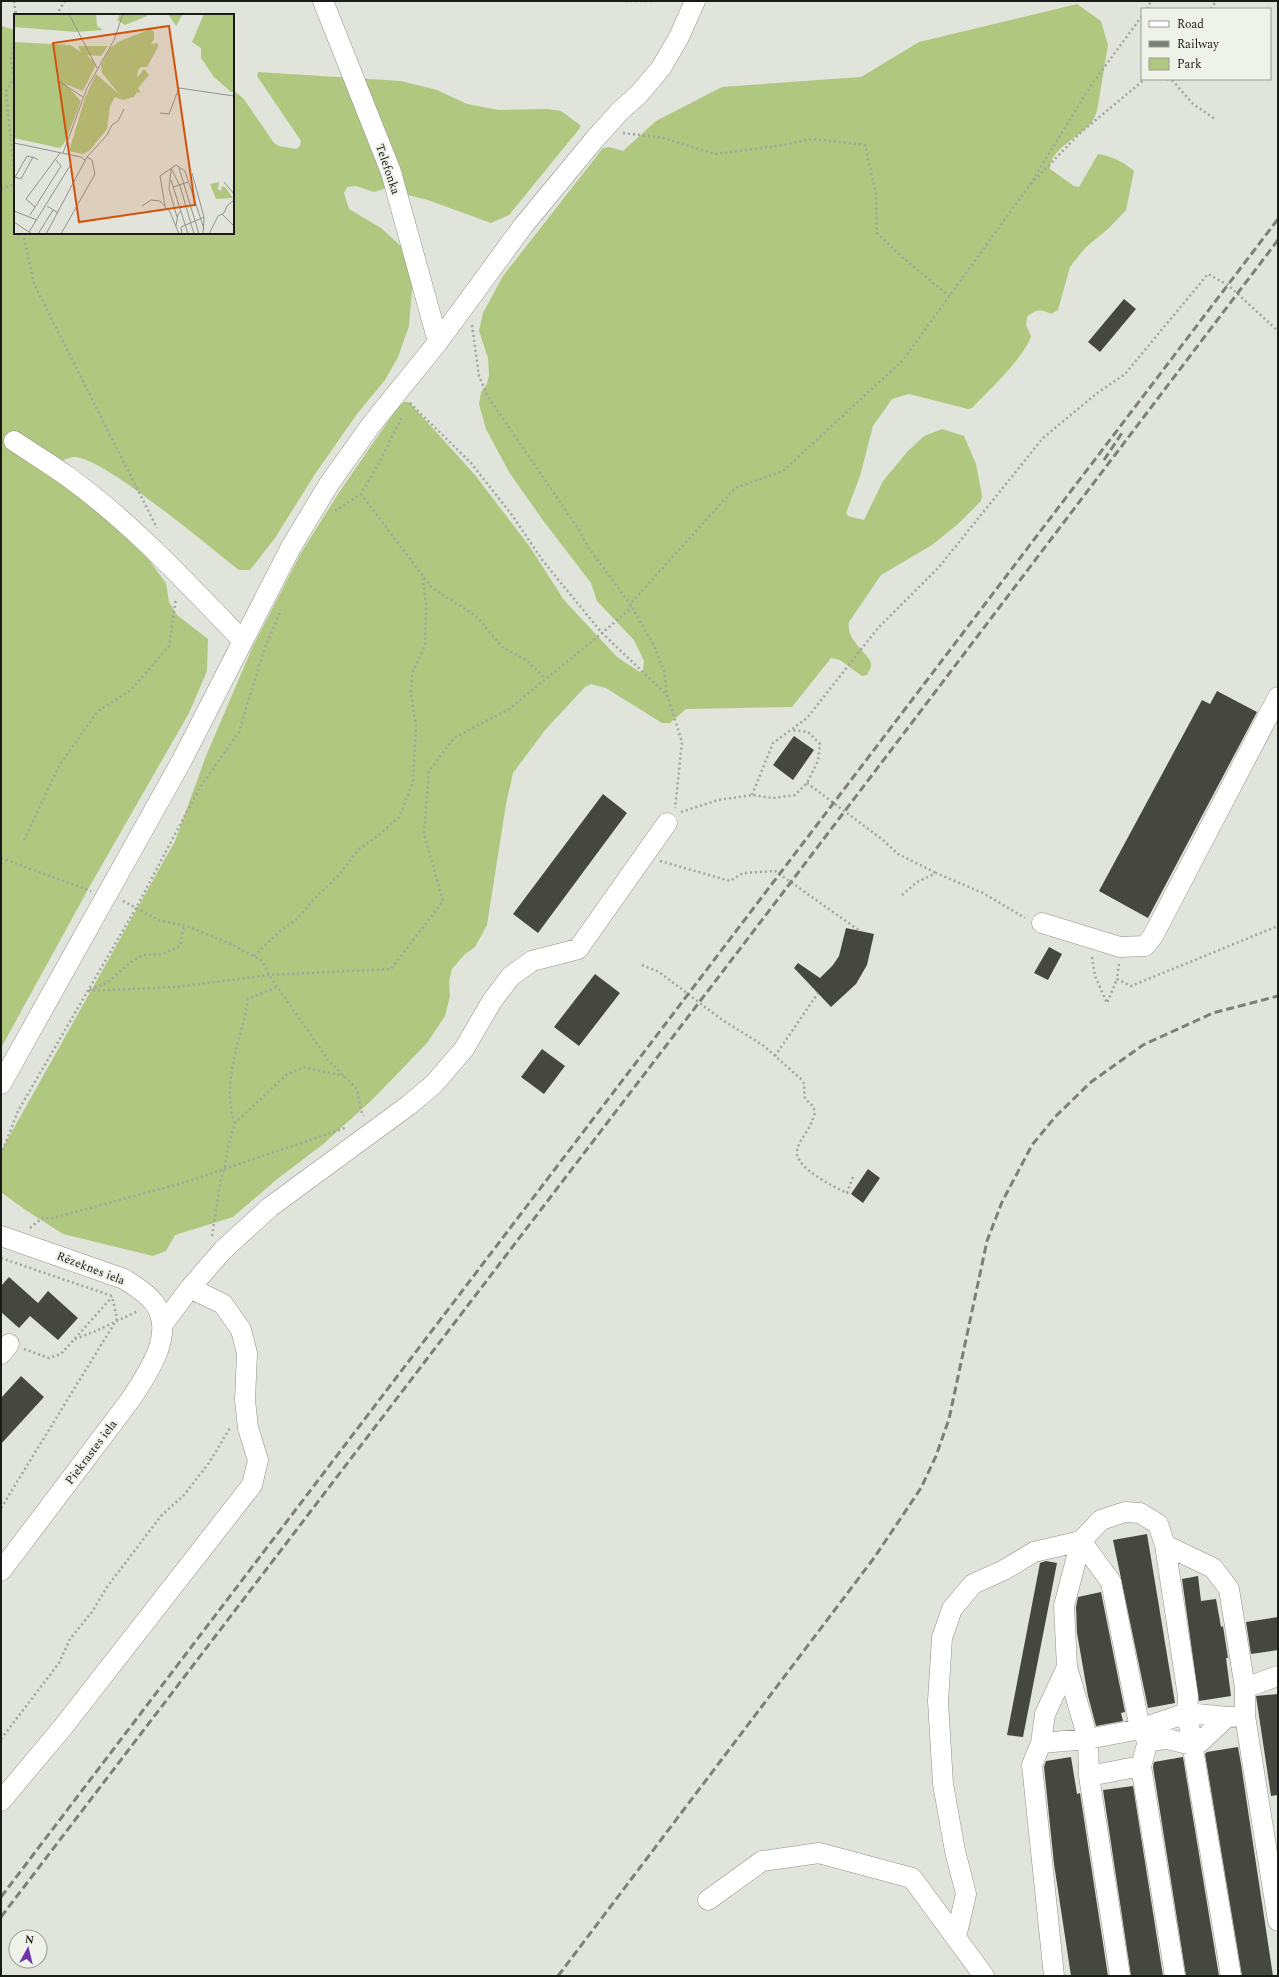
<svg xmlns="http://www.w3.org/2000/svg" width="1279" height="1977" font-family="Spectral,serif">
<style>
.green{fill:#b0c780}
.building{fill:#464840}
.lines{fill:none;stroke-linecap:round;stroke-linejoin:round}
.minor-casing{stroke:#8e9289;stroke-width:21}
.path{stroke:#a2a59d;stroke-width:2.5;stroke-dasharray:2 3;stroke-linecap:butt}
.minor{stroke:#fff;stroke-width:20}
.rail{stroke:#7d7f79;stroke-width:3;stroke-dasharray:8 4;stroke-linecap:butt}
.labels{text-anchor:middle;stroke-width:4;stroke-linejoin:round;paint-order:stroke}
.street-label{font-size:12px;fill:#191b17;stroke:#eef2e8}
.inset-road{fill:none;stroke:#91948d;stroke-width:1}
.view{fill:#d3530d;fill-opacity:0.15;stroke:#d3530d;stroke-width:2}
.inset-edge{fill:none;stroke:#191b17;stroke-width:2}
</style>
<rect width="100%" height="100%" fill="#e1e4db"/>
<path class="green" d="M1077 4 1101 21 1108 45 1097 111C1096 114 1095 117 1093 120 1084 136 1050 147 1050 169L1074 186 1079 187 1098 154C1110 155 1125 163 1134 171L1126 210 1109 228 1085 248 1070 267 1058 310 1051 314C1041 309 1036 309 1027 317L1026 325 1031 336C1025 357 988 391 972 408L968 409 909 394 892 399 873 426 860 476 846 513 848 516 864 520 883 481 908 451 924 436 942 429 964 436 976 464 982 496 981 501 958 524 932 545 881 575 849 622C845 642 873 655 871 666 871 669 868 672 867 675L862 676 840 660 831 658 792 707 686 709 670 723H662L606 688 591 684 585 687 546 729 513 773 506 804 487 925 475 947 464 955 452 969 449 982 450 996 445 1016 427 1043 372 1100 322 1145 276 1180 233 1217 175 1235 166 1251 153 1256 63 1234 24 1209 1 1192V1151L175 841 206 756 253 646 301 553 340 491 398 407 404 402H409L475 475 530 547 564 600 617 657 640 672 643 671 644 661 634 640 597 601 591 583 542 519 509 472 486 429 479 404 481 392 487 384 489 375 488 358 479 331 483 313 503 276 603 148 609 147 623 151 656 121 722 87 861 77 919 42Z
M1 26 15 30V233H233V90L243 98 274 143 279 146 296 149 300 146 301 141 257 76 258 72 401 81 437 90 467 104 499 110 547 109 561 111 580 125V128L509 215 491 223 428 200 384 189 374 192 356 186 347 187 344 193 349 209 381 228 403 248 413 277 409 326 398 357 385 380 357 414 315 474 275 538 250 570H239C212 549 102 456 74 457 70 457 64 460 60 462L86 499 146 556 166 583 169 602 177 615 208 639 207 671 189 713 91 884 1 1048Z"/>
<path class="building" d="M1124 299 1136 309 1100 352 1088 342Z
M1217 691 1257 712 1148 918 1099 891 1202 700 1210 704Z
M794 736 814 750 793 780 773 765Z
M603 794 627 813 538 933 513 914Z
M846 928 874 934 867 965 856 984 831 1007 794 968 798 963 820 978 833 965 839 956Z
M1049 947 1062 954 1048 980 1034 973Z
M595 974 620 993 579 1046 554 1027Z
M542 1049 565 1066 544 1094 521 1077Z
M868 1169 880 1178 863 1203 851 1194Z
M9 1277 38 1303 48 1291 78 1318 58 1340 30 1316 19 1328 1 1312V1286Z
M21 1376 44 1397 1 1444V1398Z
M1147 1534 1175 1703 1148 1708 1113 1540Z
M1046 1561 1057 1563 1023 1737 1007 1735 1040 1563Z
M1198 1576 1201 1601 1216 1599 1221 1627 1223 1626 1228 1658H1226L1231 1696 1199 1701 1182 1579Z
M1101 1592 1125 1712 1121 1713 1123 1721 1096 1726 1088 1696 1077 1633 1076 1607 1078 1597Z
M1278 1617V1650L1251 1654 1246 1622Z
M1278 1694V1795L1271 1796 1256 1696Z
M1238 1747 1241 1764 1273 1976H1242L1205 1754 1207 1752Z
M1071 1757 1077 1794 1080 1793 1108 1976H1071L1054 1864 1044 1767 1046 1761Z
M1183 1757 1219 1976H1186L1153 1767 1154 1762Z
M1133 1786 1163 1976H1131L1103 1790Z"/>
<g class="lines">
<defs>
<path id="minor" d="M323 1 391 172 438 342
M14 441C32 453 50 464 67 476 132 523 187 583 242 640
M1042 923 1120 947 1145 946 1153 936 1278 697
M1 1084 181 762 291 547 329 484 371 425 438 342 523 226 594 140 620 111 639 94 661 68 679 37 695 1
M1 1236 124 1279C135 1286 147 1293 155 1304 176 1334 147 1374 131 1399L1 1571
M163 1324 190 1288 223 1250 270 1207 409 1105 434 1084 464 1049 492 1001 511 976 532 961 578 949 667 823
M1 1354 9 1344
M1081 1541 1111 1582 1140 1729 1148 1741 1141 1766 1175 1976
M1165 1545 1213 1568 1229 1589 1245 1688V1716L1278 1921
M1067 1667 1088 1739 1089 1776 1120 1976
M1245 1688 1278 1676
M1148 1741 1167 1739 1193 1745 1199 1743 1227 1717
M1041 1743 1088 1739 1140 1729 1187 1713 1227 1717 1245 1716
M1089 1776 1141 1766
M1 1801 63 1727 252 1485 258 1460 248 1428 245 1400 247 1353 241 1330 223 1304 190 1288
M708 1900 762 1861 819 1853 912 1878 984 1976
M956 1937 966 1894 955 1851 943 1784 938 1701 942 1638 952 1609 973 1584 1004 1570 1034 1552 1081 1541 1101 1520 1125 1512 1140 1513 1158 1524 1165 1545 1188 1696 1187 1713 1231 1976
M1054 1976 1032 1765 1041 1743 1045 1714 1067 1667 1064 1606 1081 1541"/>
</defs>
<use href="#minor" class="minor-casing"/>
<path class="path" d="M14 1 16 15
M625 1H652
M1147 9 1151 1
M1211 9 1216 1
M56 15 65 1
M15 77 6 91 15 183
M14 79 11 61 15 31
M1167 79 1173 81 1193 104 1215 119
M623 133 663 138 715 154 777 146 812 139 865 145 876 194 877 233 902 257 949 296
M1031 184 1079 134 1145 79
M1 189 15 184
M23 233 34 284 157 528
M472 325 479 376 487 395 579 530 588 547 631 605 654 646 664 671 667 694 682 742 675 808
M410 403 471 463 512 515 543 561 602 633 666 694
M361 494 432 588 476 616 502 647 526 660 545 678
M335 511 361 494 379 463 402 417
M807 783 883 840 898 854 936 873
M752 795 773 743 807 718 878 628 939 567 1043 438 1096 394 1125 374 1208 274 1228 285 1278 331
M681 812 718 800 752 795 773 798 795 795 807 783 818 761 820 744 808 732 791 730
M24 840 59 766 97 712 131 690 169 646 176 598
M1 858 91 891
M660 861 730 881 743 873 775 871 860 931
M902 895 917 882 936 873 983 893 1025 918
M123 901 161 921 184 925 231 944 262 961 269 975 329 1061 357 1089 361 1111 364 1116
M254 956 279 932 297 919 317 896 338 876 359 849 379 835 399 817 413 782 416 727 411 693 412 674 425 645 426 604 422 574
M1092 957 1095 976 1107 1003 1117 979
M1119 964 1117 979 1131 986 1278 926
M642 965 659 972 721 1019 764 1046 802 1080C806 1086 803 1091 805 1098 807 1102 813 1104 814 1109 816 1113 813 1118 812 1121 809 1131 798 1141 797 1151 795 1168 834 1187 847 1193L853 1177
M90 990 108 982 131 962 143 955 163 954 180 946 184 925
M88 991 176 987 269 975 391 969 443 901 424 834 429 771 454 738 509 709 602 633 629 610 632 602 735 488 783 471 903 360 1027 189 1092 84 1142 16
M775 1056 818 993
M235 1123C220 1082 242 1039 248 999L277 987
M1 1155 18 1111 136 908 199 789 239 732 264 650 281 610
M30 1228 42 1218H53L186 1182 345 1128
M212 1236 221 1178 225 1167 228 1146 235 1123 286 1075 304 1067 344 1076
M1 1258 112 1296
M75 1339 96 1331 138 1311
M24 1349 49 1358 61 1354 112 1297
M1 1508 117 1319 112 1296
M1 1739 59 1663 70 1639 92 1612 107 1587 161 1516 184 1495 209 1463 230 1428"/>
<use href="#minor" class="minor"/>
<path class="rail" d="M1104 460 1122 433
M1 1897 1278 219
M1 1917 791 882 1278 240
M558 1976 874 1558 921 1488 936 1456 949 1419 987 1241 1002 1202 1032 1145 1056 1116 1091 1082 1143 1045 1213 1013 1278 996"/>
</g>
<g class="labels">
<g class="street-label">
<text transform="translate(388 169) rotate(71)" y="4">Telefonka</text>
<text transform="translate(91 1268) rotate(21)" y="4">Rēzeknes iela</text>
<text transform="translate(91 1452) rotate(-53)" y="4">Piekrastes iela</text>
</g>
</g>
<g transform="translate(14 14)">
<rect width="220" height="220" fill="#e1e4db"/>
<path d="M0 0H82L83 12 89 16 62 18 0 13ZM106 0H132L133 2 111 11 103 6ZM154 0H169L162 12ZM190 0H220V78H217L200 63 187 44V34L178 28ZM137 15 140 18V25L137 30 144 29V33L133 53H127L124 56 123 64 130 55 135 61 124 74 127 79 123 78 120 83 109 86 101 83 96 92 93 115 76 136 69 140 55 137 71 84 82 60 106 81 88 59 87 51 96 34 106 27ZM0 28 56 31 67 38 64 32H94L87 42 73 41 80 48 81 53 69 77 51 70 67 87 51 128 46 134 0 124ZM205 168 204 175 207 177 208 172 211 173 219 184 202 185 196 170Z" fill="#b0c780"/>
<path class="inset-road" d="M55 0 83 54M46 68 69 83M146 99 155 100 165 74 220 82M0 129 67 143 71 146M49 139 73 74 100 26 109 0M19 143 7 165 1 163 13 142 21 144 24 146M157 154 166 172 180 220M165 154 185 220M157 155 155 175 163 203M178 159 190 203 189 220M157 166 174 220M210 168 220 180M159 173 174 168M33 192 44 199M128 192 137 186 146 187 156 198 165 220M151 192 146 162 162 151 171 157 190 215M21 193 12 185 46 139M0 197 23 206M208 200 220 212M16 201 47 152 42 146M0 208 18 220M162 212 164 200 167 197M15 218 57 150M24 220 39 196M32 220 73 143 93 121 98 111 104 107 110 95M47 220 81 160 78 146 73 143M168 220 167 213 190 203M195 220 204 202 210 199 213 192 220 186"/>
<path class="view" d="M155 12 181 191 65 208 39 29Z"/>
<rect width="220" height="220" class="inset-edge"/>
</g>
<rect width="1279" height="1977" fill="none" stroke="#191b17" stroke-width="4"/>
<rect x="1141" y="8" width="130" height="72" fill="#eef2e8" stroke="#999c94"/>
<rect x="1149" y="21" width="20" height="6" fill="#ffffff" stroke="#999c94"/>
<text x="1177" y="28" font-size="12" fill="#191b17">Road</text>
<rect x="1149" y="41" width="20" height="6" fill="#7d7f79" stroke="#999c94"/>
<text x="1177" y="48" font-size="12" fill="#191b17">Railway</text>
<rect x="1149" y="58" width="20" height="12" fill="#b0c780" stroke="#999c94"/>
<text x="1177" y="68" font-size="12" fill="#191b17">Park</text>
<g transform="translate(28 1949) rotate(8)"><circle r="19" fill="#eef2e8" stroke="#999c94"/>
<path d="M0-3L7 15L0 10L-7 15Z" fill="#7035aa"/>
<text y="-6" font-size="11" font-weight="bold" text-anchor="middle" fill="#191b17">N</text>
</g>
</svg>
